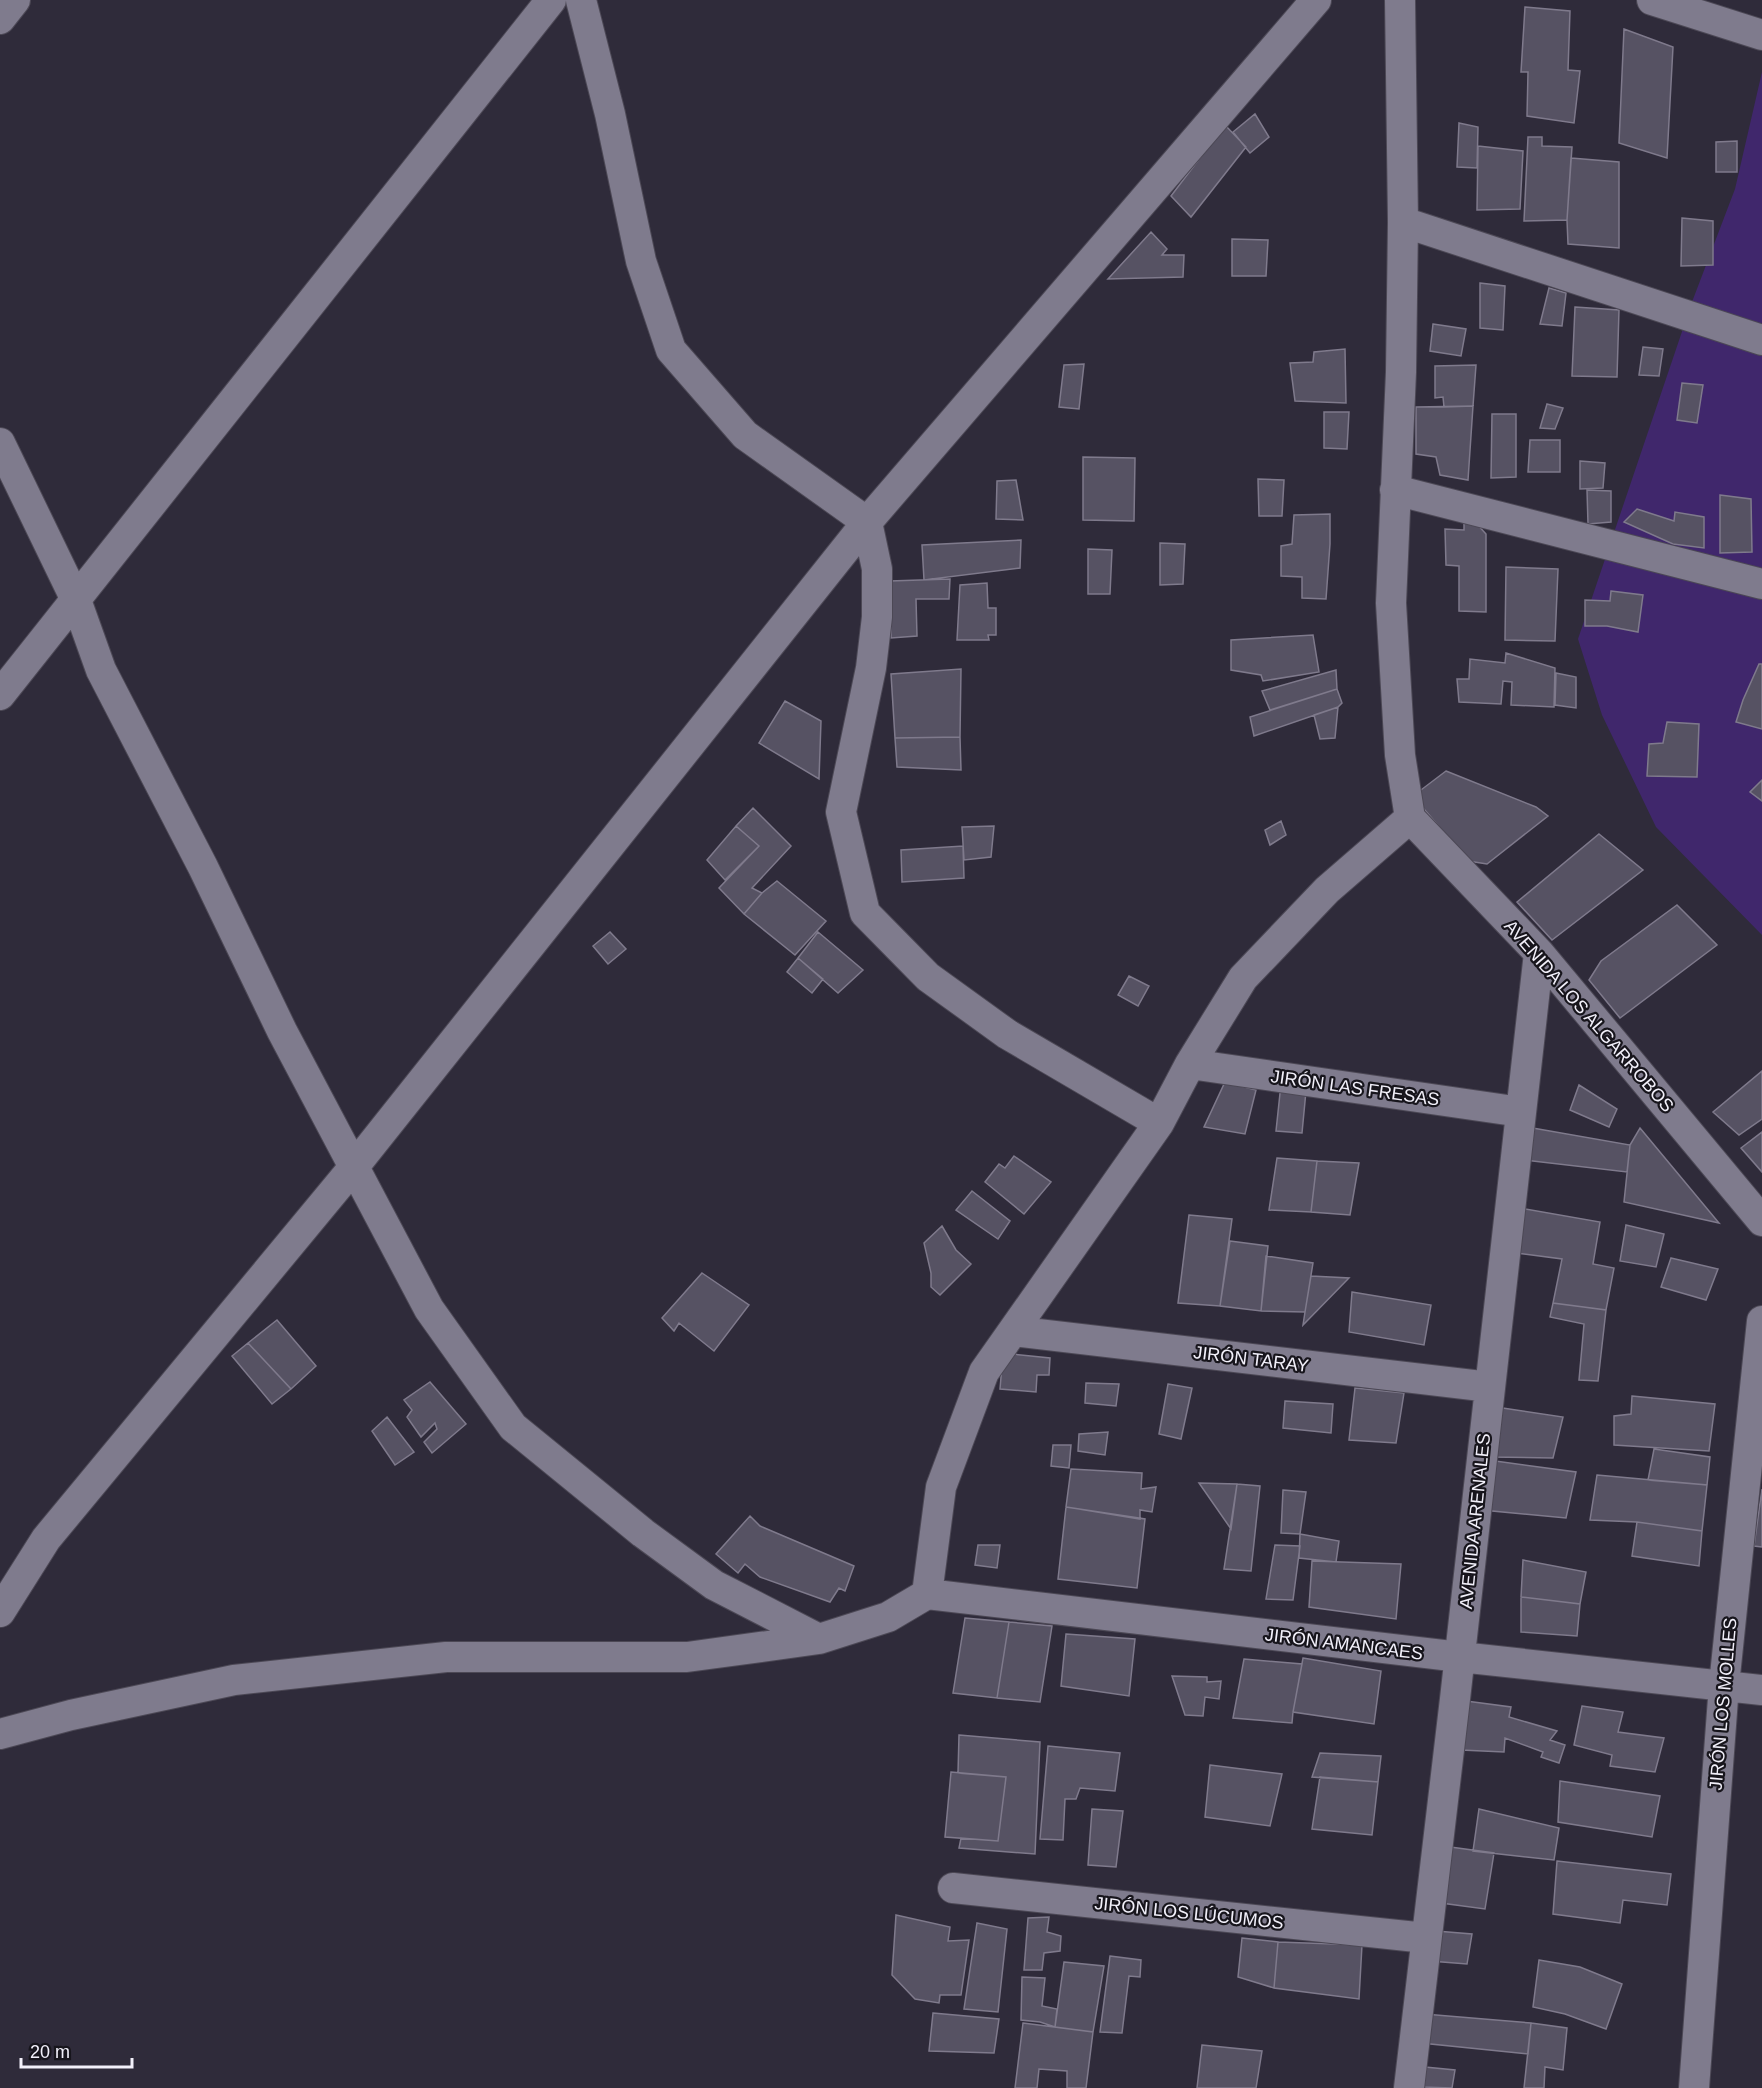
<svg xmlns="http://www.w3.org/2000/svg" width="1762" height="2088" font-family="Helvetica,sans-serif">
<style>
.green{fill:#40276c}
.building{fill:#565263;stroke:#7f7a8c;stroke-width:1.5}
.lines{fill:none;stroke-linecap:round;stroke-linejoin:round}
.minor-casing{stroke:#4c4855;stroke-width:32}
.minor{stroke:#7f7b8d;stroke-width:30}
.labels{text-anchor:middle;stroke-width:4.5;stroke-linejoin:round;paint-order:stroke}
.street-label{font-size:18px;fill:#f2f0fa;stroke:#17151c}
</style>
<rect width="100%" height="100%" fill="#2f2b3a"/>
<path class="green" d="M1762 72V935L1656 827 1602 715 1578 639 1692 302 1735 189Z"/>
<path class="building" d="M1525 7 1570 11 1568 70 1580 71 1574 123 1527 116 1528 72H1521Z
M1624 29 1673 47 1667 158 1619 143Z
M1255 114 1269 137 1250 153 1233 132Z
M1459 123 1478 127 1477 168 1457 167Z
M1225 125 1246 147 1191 217 1171 196Z
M1528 137H1542V146L1572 147 1567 220 1524 221Z
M1737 141V172H1716V142Z
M1478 146 1523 151 1520 209 1477 210Z
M1571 158 1619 162V248L1568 244 1567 220Z
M1682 218 1713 221V265L1681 266Z
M1151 232 1167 249 1162 255H1184L1183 277 1108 279Z
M1232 239 1268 240 1266 276H1232Z
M1480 283 1505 286 1503 330 1480 328Z
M1549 288 1566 293 1562 326 1540 324Z
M1575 307 1619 310 1617 377 1572 376Z
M1433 324 1466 329 1461 356 1430 351Z
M1643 347 1663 349 1659 376 1639 375Z
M1345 349 1346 403 1295 401 1290 363 1313 362 1314 352Z
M1084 364 1079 409 1059 407 1064 365Z
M1476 365 1473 406 1444 407 1443 397 1435 398V366Z
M1682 383 1703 385 1697 423 1677 420Z
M1547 404 1563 408 1555 429 1540 428Z
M1473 406 1468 480 1440 475 1436 457 1416 454V407Z
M1324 412H1349L1347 449 1324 448Z
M1492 414H1516V477L1491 478Z
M1530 440H1560V472H1528Z
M1083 457 1135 458 1134 521 1083 520Z
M1580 461 1605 463 1603 488 1580 489Z
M1258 479 1284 480 1282 516H1259Z
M1016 480 1023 520 996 519 997 481Z
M1587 490 1611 491V522L1588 524Z
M1720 495 1751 499 1752 552 1720 553Z
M1637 509 1674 521 1675 512 1704 517V548L1673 544 1624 522Z
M1330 514V544L1326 599 1302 598V577L1281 576V546L1292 544 1294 515Z
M1464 523H1476L1486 534V612L1459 611V566L1446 565 1445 529 1464 530Z
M1021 540 1020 568 924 580 922 545Z
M1160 543 1185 544 1183 584 1160 585Z
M1088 549 1112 550 1110 594H1088Z
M1506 567 1558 569 1555 641 1505 640Z
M950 579 949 599H916L917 636 891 638 890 581Z
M987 583 988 608H996V635H988L989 640H957L960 585Z
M1611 591 1643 595 1638 632 1607 626H1585V600L1610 601Z
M1313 635 1319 672 1263 681 1261 675 1231 670V640Z
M1506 653 1555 668 1554 707 1511 705 1512 682 1503 681 1501 704 1459 702 1457 679H1469L1470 659 1505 663Z
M1759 664H1762V729L1736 722 1743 700Z
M961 669 960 737 895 738 891 674Z
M1336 670 1337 689 1270 710 1262 691Z
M1556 673 1576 677V708L1555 705Z
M1337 689 1342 703 1338 707 1254 736 1250 717Z
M785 701 821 721 819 779 759 743Z
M1338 707 1335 738 1320 739 1314 715Z
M1667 722 1699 724 1697 777 1647 776 1649 744 1663 743Z
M960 737 961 770 897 767 895 738Z
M1446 771 1536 807 1548 816 1487 864 1468 861 1413 796Z
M1762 780V801L1750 792Z
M753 808 791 846 752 888 762 893 744 914 719 888 759 846 736 826Z
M1281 821 1286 835 1270 845 1265 830Z
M736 826 759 846 725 880 707 860Z
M994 826 991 857 964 860 962 827Z
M1599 834 1643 870 1552 940 1517 902Z
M963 846 964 878 902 882 901 850Z
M777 881 826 921 795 955 744 914 762 893Z
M1677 905 1717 945 1620 1018 1589 980 1601 961Z
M610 932 626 949 608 964 593 946Z
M818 932 863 970 838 993 798 958Z
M798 958 823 979 812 993 787 972Z
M1129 976 1149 986 1138 1006 1118 995Z
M1762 1071V1119L1739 1135 1713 1112Z
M1225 1082 1256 1090 1245 1134 1204 1127Z
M1281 1084 1306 1091 1302 1133 1276 1131Z
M1579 1085 1617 1109 1609 1127 1570 1110Z
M1527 1127 1630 1145 1627 1172 1523 1160Z
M1640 1128 1719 1223 1624 1202 1630 1145Z
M1762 1132V1172L1741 1148Z
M1014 1156 1051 1182 1024 1214 985 1182 999 1164 1005 1168Z
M1277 1158 1317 1161 1311 1212 1269 1210Z
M1317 1161 1359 1163 1350 1215 1311 1212Z
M972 1191 1010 1221 998 1239 956 1210Z
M1514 1207 1600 1222 1593 1264 1614 1268 1606 1310 1553 1303 1562 1259 1508 1252Z
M1189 1215 1232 1219 1220 1306 1178 1303Z
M1626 1225 1664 1234 1656 1267 1620 1261Z
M942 1226 956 1250 971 1264 940 1295 931 1287V1273L924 1243Z
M1230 1241 1268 1246 1261 1311 1220 1306Z
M1266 1256 1313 1263 1305 1312 1261 1311Z
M1671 1258 1718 1269 1706 1300 1661 1287Z
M702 1273 749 1305 714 1351 679 1323 674 1331 662 1318Z
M1311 1276 1349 1278 1303 1325 1305 1312Z
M1352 1292 1431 1305 1424 1345 1349 1332Z
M1553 1303 1606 1310 1598 1381 1579 1380 1584 1324 1550 1317Z
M277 1320 316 1366 291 1389 248 1343Z
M248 1343 291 1389 272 1404 232 1356Z
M1003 1353 1050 1358 1049 1375H1037L1036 1392 1000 1389Z
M430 1382 466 1424 432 1453 424 1442 437 1429 435 1423 421 1437 407 1417 412 1410 404 1400Z
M1086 1383 1119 1384 1116 1406 1085 1403Z
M1168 1384 1192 1388 1181 1439 1159 1434Z
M1355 1388 1404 1393 1396 1443 1349 1440Z
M1632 1396 1715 1404 1709 1451 1614 1445V1416L1631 1414Z
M1285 1401 1333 1404 1331 1433 1283 1428Z
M1496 1407 1563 1417 1553 1458 1490 1457Z
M387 1417 414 1452 395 1465 372 1431Z
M1108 1432 1105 1455 1078 1451 1079 1434Z
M1053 1445H1071L1069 1468 1051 1466Z
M1654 1449 1710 1457 1707 1485 1648 1480Z
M1488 1460 1576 1472 1566 1518 1482 1510Z
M1071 1469 1142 1473 1141 1489 1156 1487 1152 1512 1140 1510V1519L1066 1507Z
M1597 1475 1707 1485 1702 1531 1637 1522 1590 1520Z
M1199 1483 1237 1484 1231 1529Z
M1237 1484 1260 1486 1251 1571 1224 1569Z
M1762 1489V1547L1754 1546Z
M1283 1490 1306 1492 1300 1534 1281 1533Z
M1066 1507 1145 1519 1137 1588 1058 1579Z
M750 1516 760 1526 854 1566 845 1591 839 1588 830 1602 760 1577 745 1564 738 1573 716 1554Z
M1637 1522 1702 1531 1699 1566 1632 1556Z
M1300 1534 1339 1541 1336 1562 1299 1558Z
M978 1545H1000L997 1568 975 1565Z
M1275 1545 1300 1546 1293 1600 1266 1599Z
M1523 1560 1586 1572 1580 1604 1521 1597Z
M1312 1561 1401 1564 1396 1619 1309 1607Z
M1521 1597 1580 1604 1577 1636 1521 1632Z
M965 1618 1009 1622 997 1698 953 1693Z
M1009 1622 1052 1626 1040 1702 997 1698Z
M1066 1634 1135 1639 1129 1696 1061 1686Z
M1303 1658 1381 1671 1374 1724 1293 1712Z
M1244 1659 1302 1664 1293 1712 1292 1723 1233 1718Z
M1172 1676 1207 1677V1682L1221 1681 1219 1699 1205 1697 1203 1716 1185 1715Z
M1466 1701 1511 1707 1509 1717 1557 1731 1550 1740 1565 1745 1559 1763 1541 1757 1543 1752 1505 1738 1504 1752 1461 1750Z
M1582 1706 1623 1712 1618 1732 1664 1738 1655 1772 1610 1766 1612 1755 1574 1745Z
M959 1735 1040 1742 1035 1854 959 1848 961 1838 998 1841 1006 1777 958 1773Z
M1048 1746 1120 1753 1115 1791 1080 1788 1076 1799H1065L1063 1840 1040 1839Z
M1320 1753 1381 1756 1378 1782 1312 1777Z
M1210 1765 1282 1774 1270 1826 1205 1817Z
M951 1772 1006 1777 998 1841 945 1837Z
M1320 1777 1378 1782 1372 1835 1312 1829Z
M1560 1781 1660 1796 1652 1837 1558 1822Z
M1092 1809 1123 1811 1116 1867 1088 1865Z
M1479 1809 1559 1828 1554 1860 1473 1851Z
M1443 1846 1494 1853 1485 1909 1441 1903Z
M1557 1861 1671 1874 1667 1905 1623 1900 1620 1923 1553 1914Z
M896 1915 950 1927 948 1941 969 1940 961 1995H940L939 2003 915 1999 892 1975Z
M1049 1917 1047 1932 1061 1936 1060 1951 1044 1953 1042 1970H1024L1028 1918Z
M977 1923 1007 1929 998 2012 964 2009Z
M1436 1931 1472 1934 1467 1964 1430 1961Z
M1242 1938 1278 1942 1274 1988 1238 1977Z
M1278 1942 1362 1945 1359 1999 1274 1988Z
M1110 1956 1141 1960 1140 1977 1129 1976 1122 2033 1100 2032Z
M1539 1960 1580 1967 1622 1984 1606 2029 1565 2014 1533 2007Z
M1064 1962 1104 1966 1093 2032 1055 2027Z
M1022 1977 1045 1978 1042 2006 1057 2009 1055 2027 1040 2022 1021 2020Z
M933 2013 999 2019 994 2053 929 2051Z
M1424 2014 1531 2023 1528 2054 1421 2043Z
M1023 2023 1093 2032 1086 2088H1067V2071L1039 2069 1037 2088H1015Z
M1531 2023 1567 2028 1563 2070 1545 2067 1544 2088H1524Z
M1202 2045 1262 2051 1256 2088H1197Z
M1425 2067 1455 2070 1452 2088 1423 2087Z"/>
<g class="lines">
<defs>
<path id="minor" d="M581 0 610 114 641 261 671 350 745 435 867 522 877 569V617L871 668 841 812 865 913 928 977 1007 1034 1159 1123
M1400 0 1403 222 1401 372 1391 603 1400 755 1410 818
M1652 0 1762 35
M0 19 15 0
M1403 222 1762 340
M0 443 76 600 101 670 203 867 282 1031 429 1309 513 1427 643 1533 714 1585 819 1639
M1395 490 1762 584
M0 695 551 0
M1410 818 1539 953 1762 1221
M1190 1064 1521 1112
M1013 1331 1490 1387
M927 1594 941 1487 984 1372 1159 1123 1190 1064 1243 978 1327 890 1410 818
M927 1594 1460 1657 1762 1690
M0 1612 46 1539 353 1168 867 522 1316 0
M0 1734 71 1715 234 1680 446 1657H687L819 1639 888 1617 927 1594
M953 1888 1426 1938
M1409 2088 1455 1699 1539 953
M1694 2088 1724 1685 1762 1321"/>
</defs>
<use href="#minor" class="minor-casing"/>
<use href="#minor" class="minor"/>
</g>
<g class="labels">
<g class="street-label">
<text transform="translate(1589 1016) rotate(49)" y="6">AVENIDA LOS ALGARROBOS</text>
<text transform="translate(1355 1088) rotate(8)" y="6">JIRÓN LAS FRESAS</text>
<text transform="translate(1251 1359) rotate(7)" y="6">JIRÓN TARAY</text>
<text transform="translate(1475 1521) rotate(-84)" y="6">AVENIDA ARENALES</text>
<text transform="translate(1344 1644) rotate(7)" y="6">JIRÓN AMANCAES</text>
<text transform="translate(1723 1704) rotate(-85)" y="6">JIRÓN LOS MOLLES</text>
<text transform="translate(1189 1913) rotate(6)" y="6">JIRÓN LOS LÚCUMOS</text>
</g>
</g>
<path d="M21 2058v9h111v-9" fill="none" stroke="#f2f0fa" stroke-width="3"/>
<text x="30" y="2058" font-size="18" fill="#f2f0fa" stroke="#17151c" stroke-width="4.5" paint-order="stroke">20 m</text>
</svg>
